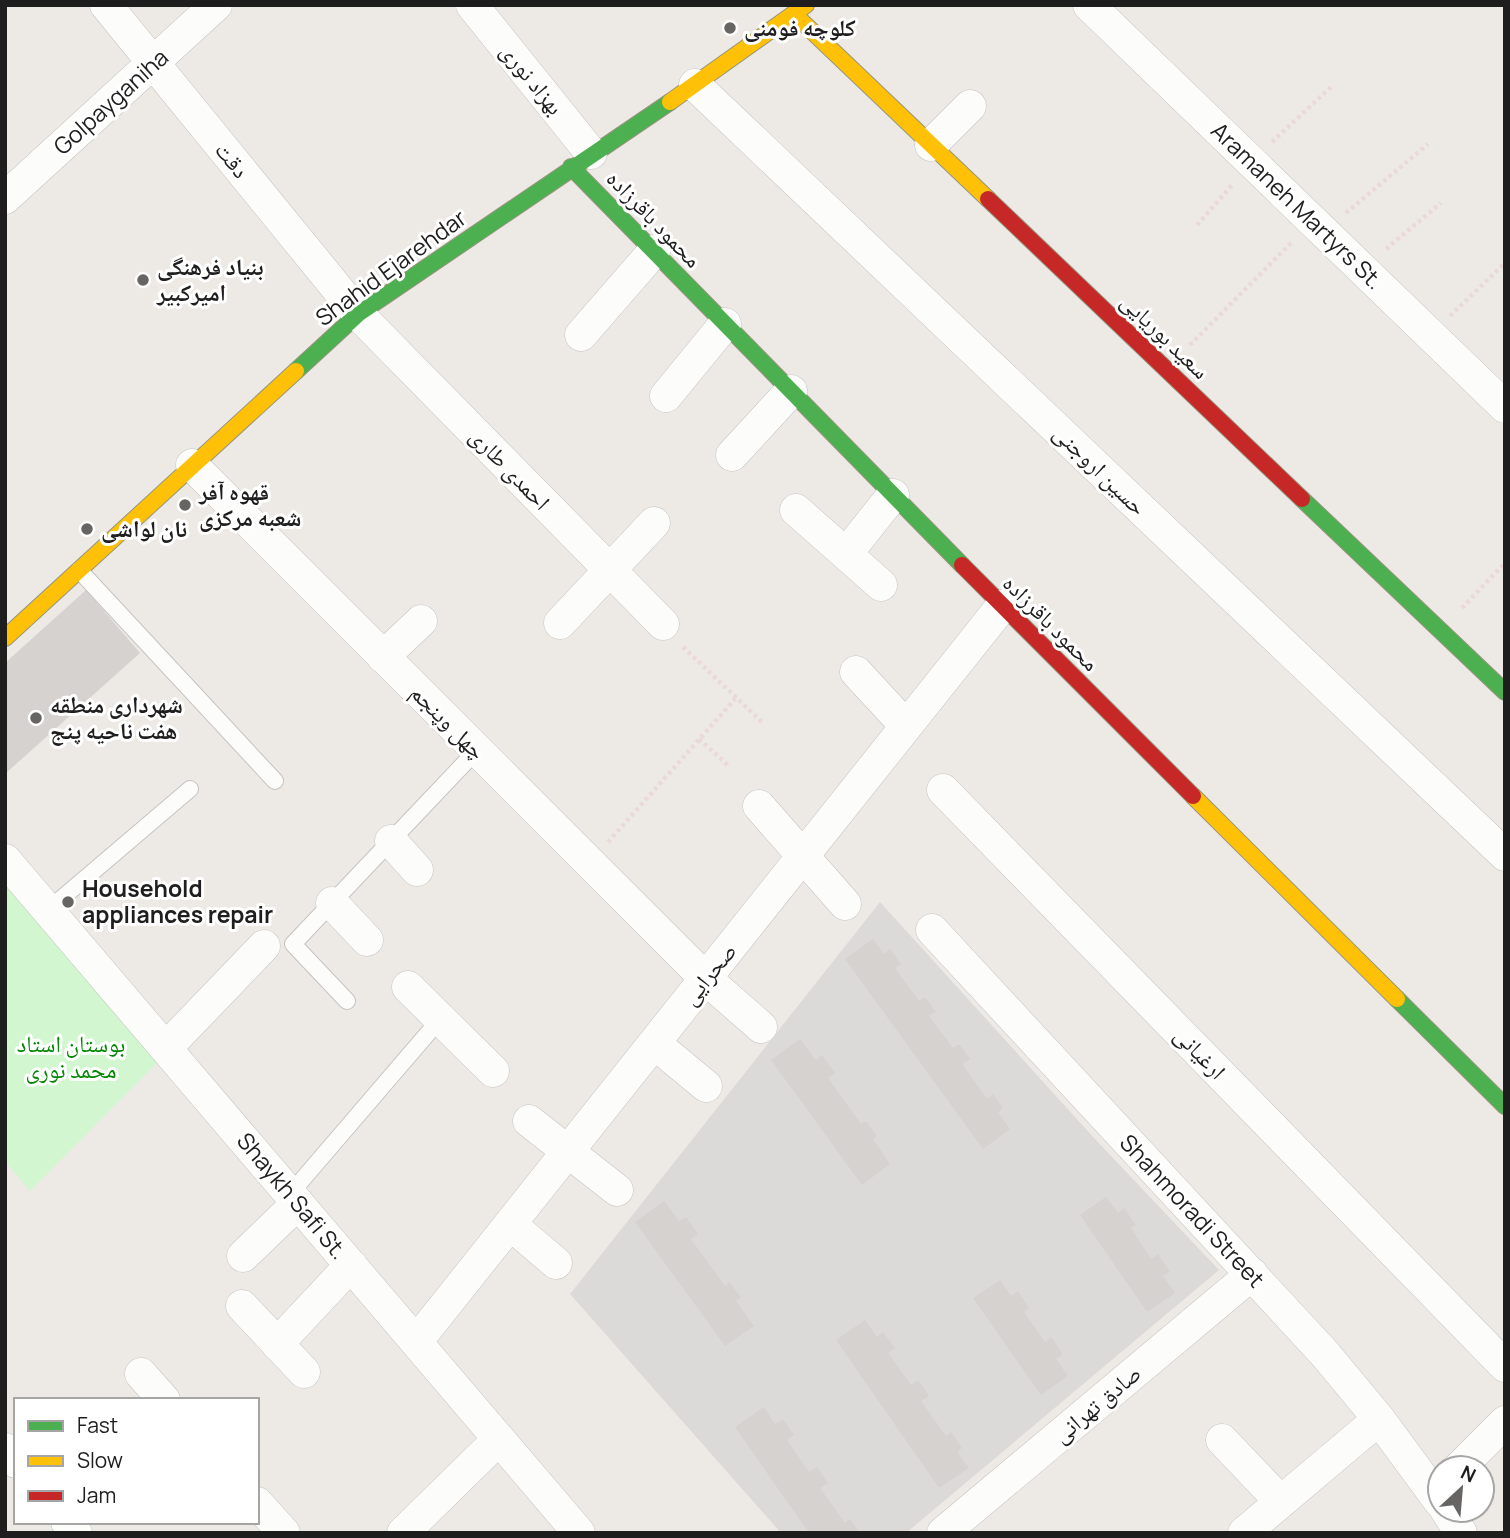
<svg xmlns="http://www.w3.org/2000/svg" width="1510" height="1538" font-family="Manrope,'Noto Naskh Arabic',sans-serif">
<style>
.residential{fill:#dcdad8}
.park{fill:#d2f6cf}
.building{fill:#d5d2cf}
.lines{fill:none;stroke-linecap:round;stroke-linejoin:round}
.lane-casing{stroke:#c5c4c2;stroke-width:18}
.street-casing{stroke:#c5c4c2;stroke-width:33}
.fast-casing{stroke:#97967e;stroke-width:18}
.slow-casing{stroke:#97967e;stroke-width:18}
.jam-casing{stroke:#97967e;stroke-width:18}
.path{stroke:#ebd9d8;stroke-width:4.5;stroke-dasharray:3.5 3.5;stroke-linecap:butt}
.lane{stroke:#fcfcfb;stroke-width:16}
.street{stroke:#fcfcfb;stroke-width:32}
.fast{stroke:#4caf50;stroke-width:16}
.slow{stroke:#ffc107;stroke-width:16}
.jam{stroke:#c62828;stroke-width:16}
.poi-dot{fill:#666564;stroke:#fff;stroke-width:2.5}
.labels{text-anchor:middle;stroke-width:6;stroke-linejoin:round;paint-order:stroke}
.poi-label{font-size:23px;font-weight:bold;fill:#1e1e1e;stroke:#fff;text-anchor:start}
.street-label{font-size:23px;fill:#1e1e1e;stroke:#fff}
.park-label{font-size:23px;fill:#018702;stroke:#fff}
</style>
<rect width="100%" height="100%" fill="#edeae6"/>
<path class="residential" d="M880 902 1095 1139 1219 1270 906 1533H781L570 1294Z"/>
<path class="park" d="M5 879 162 1058 30 1191 5 1161Z"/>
<path class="building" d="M86 590 140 653 5 774V663Z
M873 939 884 954 890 949 901 964 895 968 919 1001 925 997 936 1012 929 1016 953 1048 959 1044 970 1059 962 1064 987 1099 993 1094 1003 1108 998 1112 1010 1129 983 1149 845 959Z
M800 1039 816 1060 822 1055 835 1073 828 1078 861 1124 866 1121 877 1136 873 1139 890 1164 862 1185 771 1060Z
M1106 1197 1118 1213 1124 1208 1136 1225 1131 1228 1151 1259 1158 1254 1170 1272 1163 1276 1175 1293 1147 1312 1080 1215Z
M664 1201 679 1221 686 1217 698 1234 691 1239 725 1286 729 1282 741 1297 736 1301 754 1326 725 1346 635 1222Z
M1000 1280 1011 1296 1018 1291 1029 1308 1024 1312 1045 1342 1051 1337 1063 1354 1056 1359 1068 1376 1041 1395 973 1298Z
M865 1320 877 1337 883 1332 895 1348 888 1353 911 1385 918 1380 929 1396 921 1401 946 1436 951 1432 962 1448 957 1452 969 1468 939 1488 836 1340Z
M764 1407 775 1424 783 1419 794 1435 787 1440 809 1472 817 1467 828 1483 820 1488 845 1523 850 1519 860 1533H809L735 1427Z"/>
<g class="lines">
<defs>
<path id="lane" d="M79 570 275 781
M48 910 190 789
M347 1001 293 944 477 750
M290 1194 441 1018"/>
<path id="street" d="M106 5 358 314 663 624
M472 5 591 153
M1089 5 1505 407
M695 85 1505 855
M931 145 970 106
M5 198 216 5
M581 335 654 251
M666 396 725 324
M732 455 791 391
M192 465 705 978 761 1027
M796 510 881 585
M846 554 893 495
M560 623 654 523
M383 657 421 621
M856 672 906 726
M943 790 1505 1366
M759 806 845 904
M391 841 417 870
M5 860 579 1533
M332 903 367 940
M932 930 1325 1354 1379 1419 1440 1502
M408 987 493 1071
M654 1043 706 1086
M166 1048 264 946
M529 1121 617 1190
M510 1224 556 1263
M243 1256 298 1203
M242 1306 304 1372
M416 1342 1002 606
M277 1344 351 1265
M141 1374 164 1400
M1222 1440 1281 1502
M5 1449 16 1462
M1459 1468 1505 1422
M257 1503 284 1533
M1446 1510 1461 1533
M67 1522 76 1533
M403 1533 499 1439
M943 1533 1252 1274
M1244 1533 1379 1419"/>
<path id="fast" d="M571 167 962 565
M296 371 358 314 670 102
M1302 499 1505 692
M1397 999 1505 1106"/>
<path id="slow" d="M794 14 988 199
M670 102 806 5
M5 638 296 371
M1193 796 1397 999"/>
<path id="jam" d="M988 199 1302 499
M962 565 1193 796"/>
</defs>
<use href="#lane" class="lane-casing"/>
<use href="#street" class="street-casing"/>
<use href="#fast" class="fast-casing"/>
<use href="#slow" class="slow-casing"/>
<use href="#jam" class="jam-casing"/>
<path class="path" d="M1272 142 1333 85
M1346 213 1428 144
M1197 225 1233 184
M1386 249 1441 203
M1450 316 1505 263
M1190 345 1292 242
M1462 608 1505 563
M683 647 764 724
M699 739 730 767
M608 842 735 699"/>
<use href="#lane" class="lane"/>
<use href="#street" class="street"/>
<use href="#fast" class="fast"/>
<use href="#slow" class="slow"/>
<use href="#jam" class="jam"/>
</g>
<g class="poi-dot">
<circle cx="730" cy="28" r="7"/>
<circle cx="143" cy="280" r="7"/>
<circle cx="185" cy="505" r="7"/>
<circle cx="87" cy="529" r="7"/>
<circle cx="36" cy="718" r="7"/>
<circle cx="68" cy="902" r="7"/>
</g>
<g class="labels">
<g class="poi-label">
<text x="744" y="36">کلوچه فومنی</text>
<text x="157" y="275">بنیاد فرهنگی<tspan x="157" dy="26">امیرکبیر</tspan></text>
<text x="199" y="500">قهوه آفر<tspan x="199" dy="26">شعبه مرکزی</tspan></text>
<text x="101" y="537">نان لواشی</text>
<text x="50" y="713">شهرداری منطقه<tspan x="50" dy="26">هفت ناحیه پنج</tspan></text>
<text x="82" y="897">Household<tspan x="82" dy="26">appliances repair</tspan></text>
</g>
<g class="street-label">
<text transform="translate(532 79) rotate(51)" y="8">بهزاد نوری</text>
<text transform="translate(111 102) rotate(-42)" y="8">Golpayganiha</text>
<text transform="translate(232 160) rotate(51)" y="8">دقت</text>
<text transform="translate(1297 206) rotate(44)" y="8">Aramaneh Martyrs St.</text>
<text transform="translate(654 219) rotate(46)" y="8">محمود باقرزاده</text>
<text transform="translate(391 268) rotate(-36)" y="8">Shahid Ejarehdar</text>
<text transform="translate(1165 336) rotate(44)" y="8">سعید بوریایی</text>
<text transform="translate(510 469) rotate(46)" y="8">احمدی طاری</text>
<text transform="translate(1100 470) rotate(44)" y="8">حسین اروجنی</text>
<text transform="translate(1051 623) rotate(45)" y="8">محمود باقرزاده</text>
<text transform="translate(448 722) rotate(45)" y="8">چهل وپنجم</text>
<text transform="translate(709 974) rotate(-51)" y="8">صحرایی</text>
<text transform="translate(1200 1053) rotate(46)" y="8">ارغیانی</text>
<text transform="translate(292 1196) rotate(50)" y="8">Shaykh Safi St.</text>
<text transform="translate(1192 1211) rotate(47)" y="8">Shahmoradi Street</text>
<text transform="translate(1097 1404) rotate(-40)" y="8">صادق تهرانی</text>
</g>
<g class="park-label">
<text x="71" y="1052">بوستان استاد<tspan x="71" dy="26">محمد نوری</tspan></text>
</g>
</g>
<rect width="1510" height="1538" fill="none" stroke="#1e1e1e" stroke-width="14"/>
<rect x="14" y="1398" width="245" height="126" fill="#ffffff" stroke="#a5a5a5" stroke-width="2"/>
<rect x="28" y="1421" width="35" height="10" fill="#4caf50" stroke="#a5a5a5" stroke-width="2"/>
<text x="77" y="1433" font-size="21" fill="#1e1e1e">Fast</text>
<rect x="28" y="1456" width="35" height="10" fill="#ffc107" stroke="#a5a5a5" stroke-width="2"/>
<text x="77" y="1468" font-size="21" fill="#1e1e1e">Slow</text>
<rect x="28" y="1491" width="35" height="10" fill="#c62828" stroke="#a5a5a5" stroke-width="2"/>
<text x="77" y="1503" font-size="21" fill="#1e1e1e">Jam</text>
<g transform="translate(1461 1489) rotate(26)"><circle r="33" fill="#ffffff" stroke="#a5a5a5" stroke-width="2"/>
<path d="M0-5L12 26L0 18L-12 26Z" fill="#666564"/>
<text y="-10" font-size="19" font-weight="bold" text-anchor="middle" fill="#1e1e1e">N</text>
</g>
</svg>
